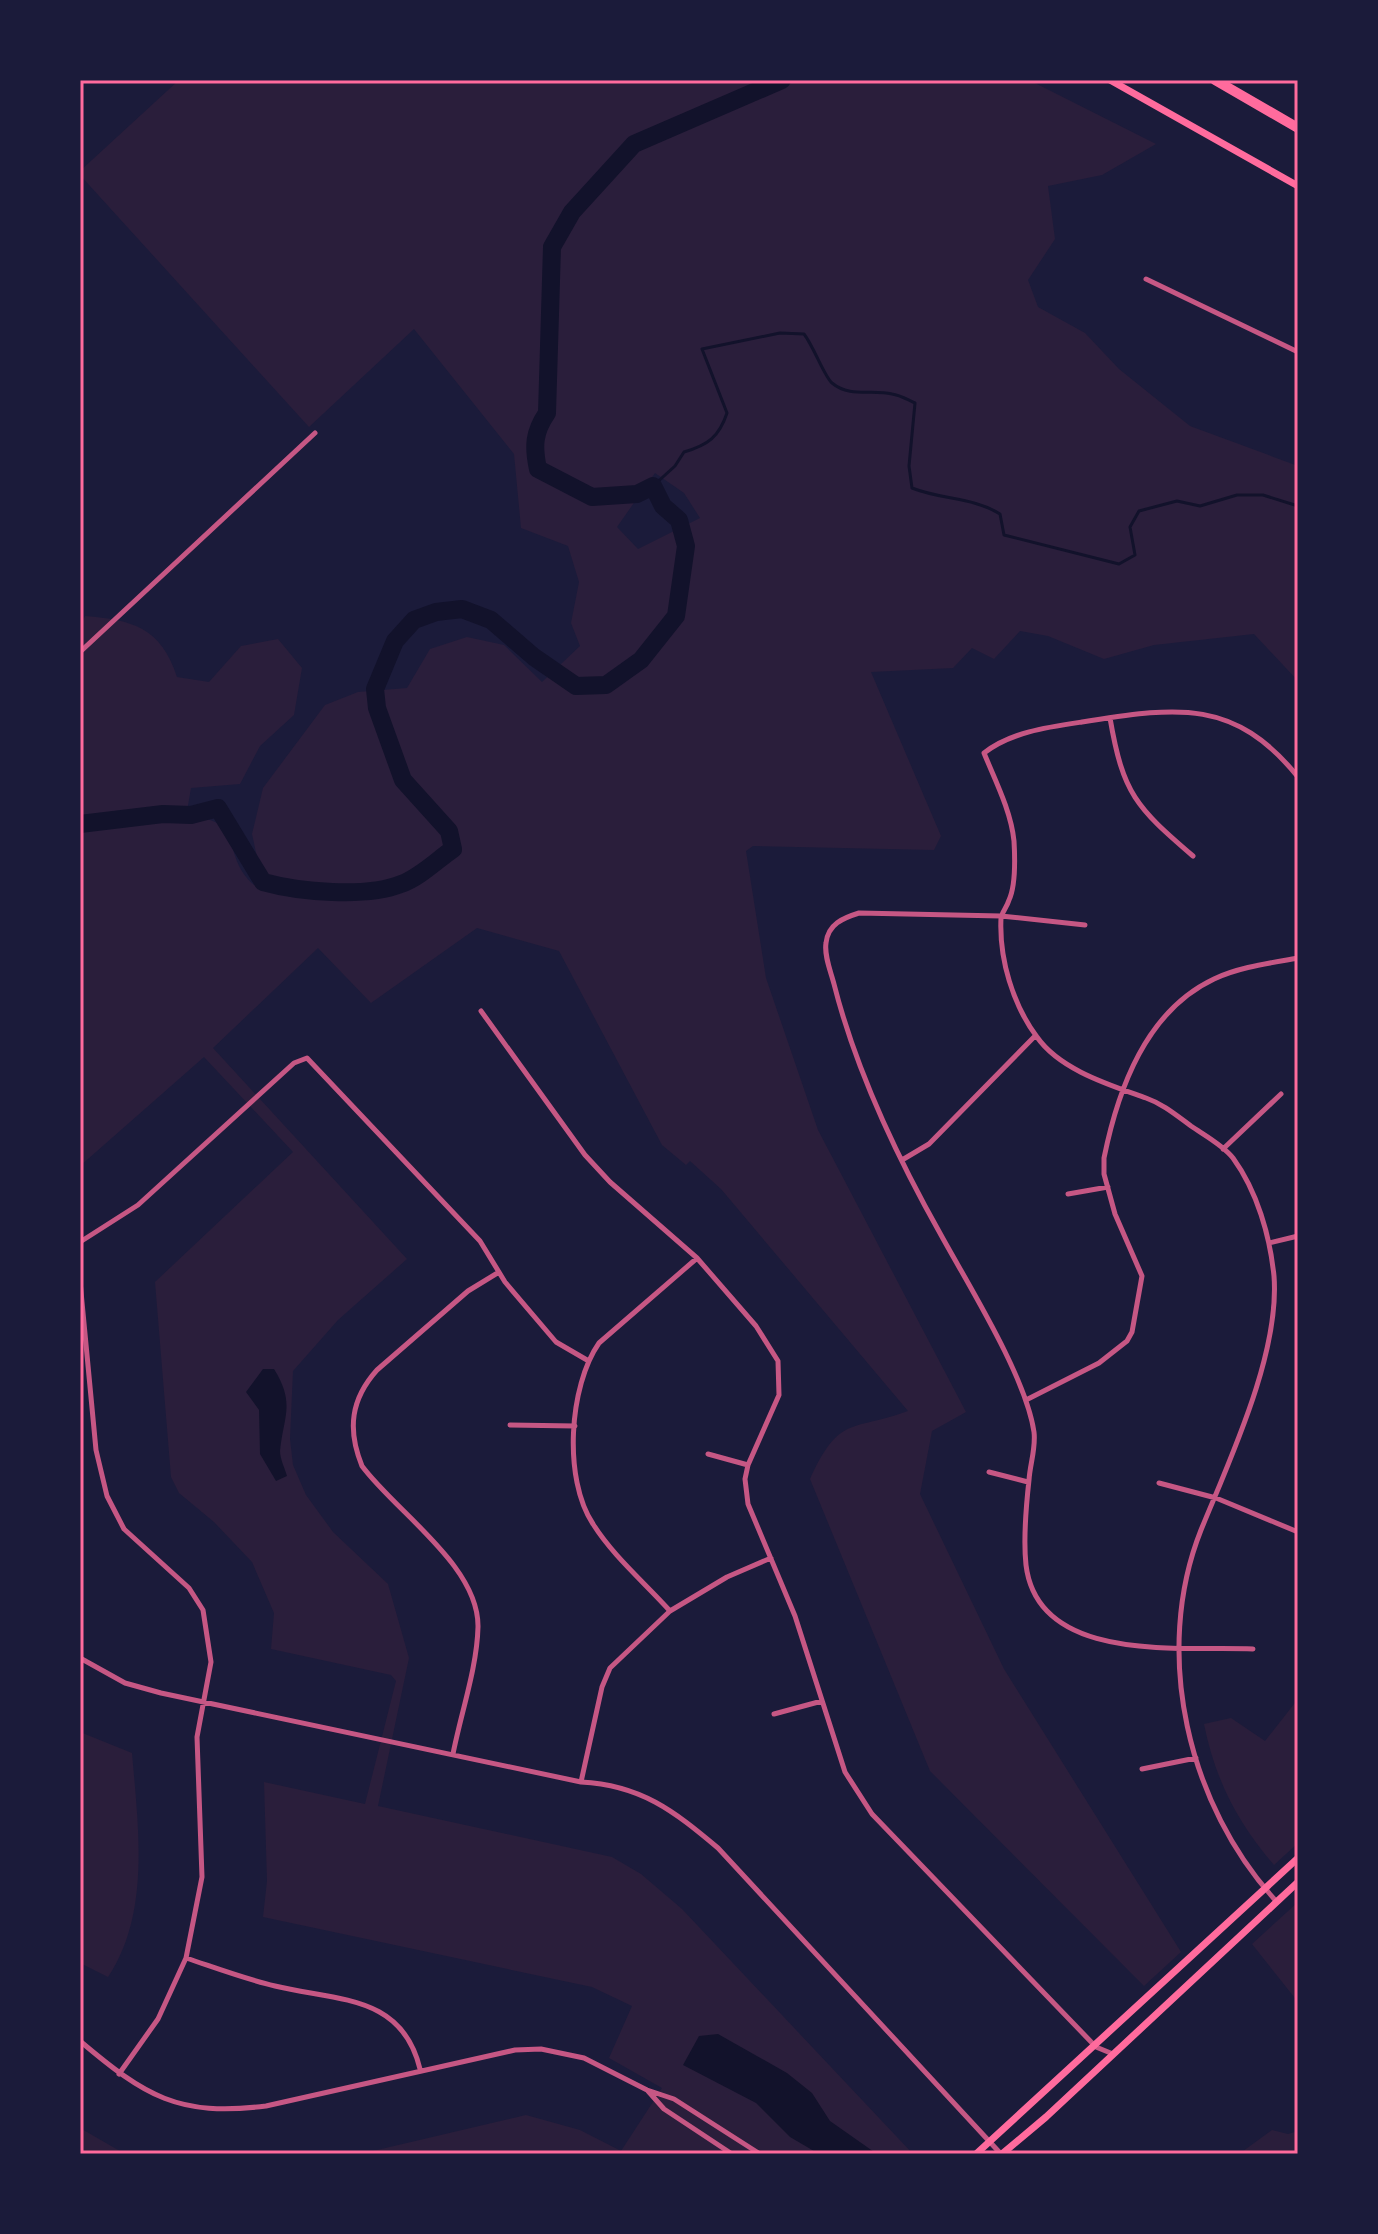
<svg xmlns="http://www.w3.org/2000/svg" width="1378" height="2234" font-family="Spectral,serif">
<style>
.green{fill:#2a1e3b;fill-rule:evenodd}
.water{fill:#12122b}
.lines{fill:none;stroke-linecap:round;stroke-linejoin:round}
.stream{stroke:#12122b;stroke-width:3}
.river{stroke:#12122b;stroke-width:18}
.minor{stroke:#c65784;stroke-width:5}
.secondary{stroke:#ff6b9d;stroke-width:7}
.motorway{stroke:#ff6b9d;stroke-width:10}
.neatline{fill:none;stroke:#ff6b9d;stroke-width:3}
</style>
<rect width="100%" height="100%" fill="#1b1b3a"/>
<path class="green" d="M179 80H1029L1156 144 1102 175 1048 186 1055 239 1028 280 1038 307 1085 333 1119 369 1190 426 1298 466V681L1254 634 1154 645 1104 659 1048 636 1020 631 994 659 972 648 953 668 871 672 941 836 934 850 753 846 746 851 766 978 818 1130 966 1412 932 1431 920 1494 1004 1669 1181 1952 1144 1986 930 1771 810 1479C840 1414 851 1432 908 1411L721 1189 690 1161 686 1165 662 1145 559 951 477 928 371 1003 318 948 213 1048 407 1259 338 1320 293 1371 290 1439 293 1465 306 1495 333 1532 388 1584 409 1658 378 1806 612 1857 641 1874 682 1909 913 2154H360L526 2115 580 2130 621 2151 662 2088 609 2058 632 2006 592 1987 263 1917 267 1881 264 1782 365 1804 396 1681 391 1675 271 1649 274 1613 252 1562 214 1522 179 1493 171 1477 155 1282 293 1152 204 1057 80 1166V627L85 616C132 620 161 627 177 677L209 682 241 646 278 639 302 668 294 715 260 746 240 784 191 788 186 817C249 818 218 853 254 885L260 871 252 834 263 788 325 705 358 692 407 688 430 649 467 637 504 645 542 682 580 646 571 623 579 582 568 546 521 528 514 454 414 329 309 427 80 175V171ZM655 473 684 493 700 518 638 549 617 527Z
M1298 1699V1843L1274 1865C1237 1822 1215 1779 1204 1724L1231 1718 1265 1741Z
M80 1732 132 1753C138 1825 151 1913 108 1977L80 1963Z
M1298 1902V2002L1252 1944Z
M80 2128 125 2154H80Z
M1272 2130 1288 2134 1298 2131V2154H1239Z"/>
<path class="water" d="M263 1369H274C296 1404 283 1417 280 1451 280 1459 285 1469 287 1476L276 1481 260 1454 259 1410 246 1392Z
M718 2034 787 2073 812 2093 830 2121 877 2154H819L790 2137 756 2103 683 2065 699 2036Z"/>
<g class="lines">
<path class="stream" d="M653 486 675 466 684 452C708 445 719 437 727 413L702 349 780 333 804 334C814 347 824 376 832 383 850 398 872 389 892 394 900 395 908 400 915 403L909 466 912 488C942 500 973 497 1000 514L1004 535 1119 564 1135 555 1130 527 1139 511 1177 501 1200 506 1237 495H1263L1298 506"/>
<path class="river" d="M80 824 163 814 191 815 218 808 263 882C299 892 366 898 401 884 419 878 437 860 453 849L449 831 403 780 377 708 375 689 395 641 414 620 436 612 462 609 491 620 534 657 576 686 606 685 641 660 676 616 686 546 679 520 663 506 653 486 637 494 592 497 538 469C533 446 534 432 547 413L552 247 572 212 634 144 782 80"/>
<path class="minor" d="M1146 279 1298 352
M80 652 315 433
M1110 718C1123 794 1136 807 1193 856
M1085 925 1001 916 859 913C843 918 828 924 826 943 824 956 831 972 834 984 856 1071 897 1157 941 1235 969 1286 1026 1377 1034 1432 1036 1448 1030 1464 1029 1480 1026 1507 1023 1538 1026 1565 1038 1664 1181 1646 1253 1649
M481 1011 585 1155 610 1182 697 1258 756 1326 778 1361 779 1395 748 1465 745 1479 748 1504 795 1616 845 1772 872 1814 1096 2047 1113 2054
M1223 1149 1281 1094
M902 1160 929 1144 1035 1036
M1068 1194 1108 1187
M80 1242 138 1205 294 1063 307 1058 480 1241 505 1282 556 1342 587 1360
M1269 1243 1298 1236
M80 1281 96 1450 107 1496 124 1529 189 1588 203 1610 211 1662 197 1737 202 1877 186 1958 158 2019 119 2074
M1026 1400 1099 1363 1127 1341 1132 1332 1142 1276 1115 1214 1104 1174V1158C1118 1089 1146 1011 1214 979 1239 967 1271 963 1298 958
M510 1425 575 1426
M708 1454 748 1465
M989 1472 1028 1482
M1159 1483 1216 1498 1298 1532
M670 1611C645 1583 613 1556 593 1524 563 1479 569 1386 599 1343L696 1259
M80 1658 125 1683 161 1693 581 1782C641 1785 674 1811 718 1848L1001 2154
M774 1714 822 1701
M453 1754C461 1713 477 1668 478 1627 479 1566 396 1512 362 1466 347 1429 351 1399 377 1370L468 1291 499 1272
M1142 1769 1196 1758
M581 1782 602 1687 610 1668 670 1611 727 1577 771 1558
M1277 1902C1188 1806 1152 1653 1201 1530 1230 1459 1280 1353 1274 1276 1270 1236 1257 1191 1233 1158 1223 1145 1204 1135 1191 1126 1176 1115 1163 1104 1146 1098 1110 1085 1060 1070 1037 1037 1013 1005 999 959 1001 918 1002 912 1007 907 1009 900 1016 885 1015 858 1014 841 1011 811 995 780 984 753 1011 732 1048 727 1082 722 1173 708 1233 696 1298 777
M186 1958C216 1968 245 1979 275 1986 337 2001 402 1994 420 2069
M80 2041C145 2096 178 2117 266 2106L515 2050 541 2049 584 2058 647 2090 674 2099 760 2154
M648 2091 664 2109 732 2154"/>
<path class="secondary" d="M1110 80 1298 186
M976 2154 1298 1858
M1002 2154 1046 2117 1298 1882"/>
<path class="motorway" d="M1215 80 1298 128"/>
</g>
<rect width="1378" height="2234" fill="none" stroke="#1b1b3a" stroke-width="164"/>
<rect x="82" y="82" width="1214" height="2070" class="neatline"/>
</svg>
